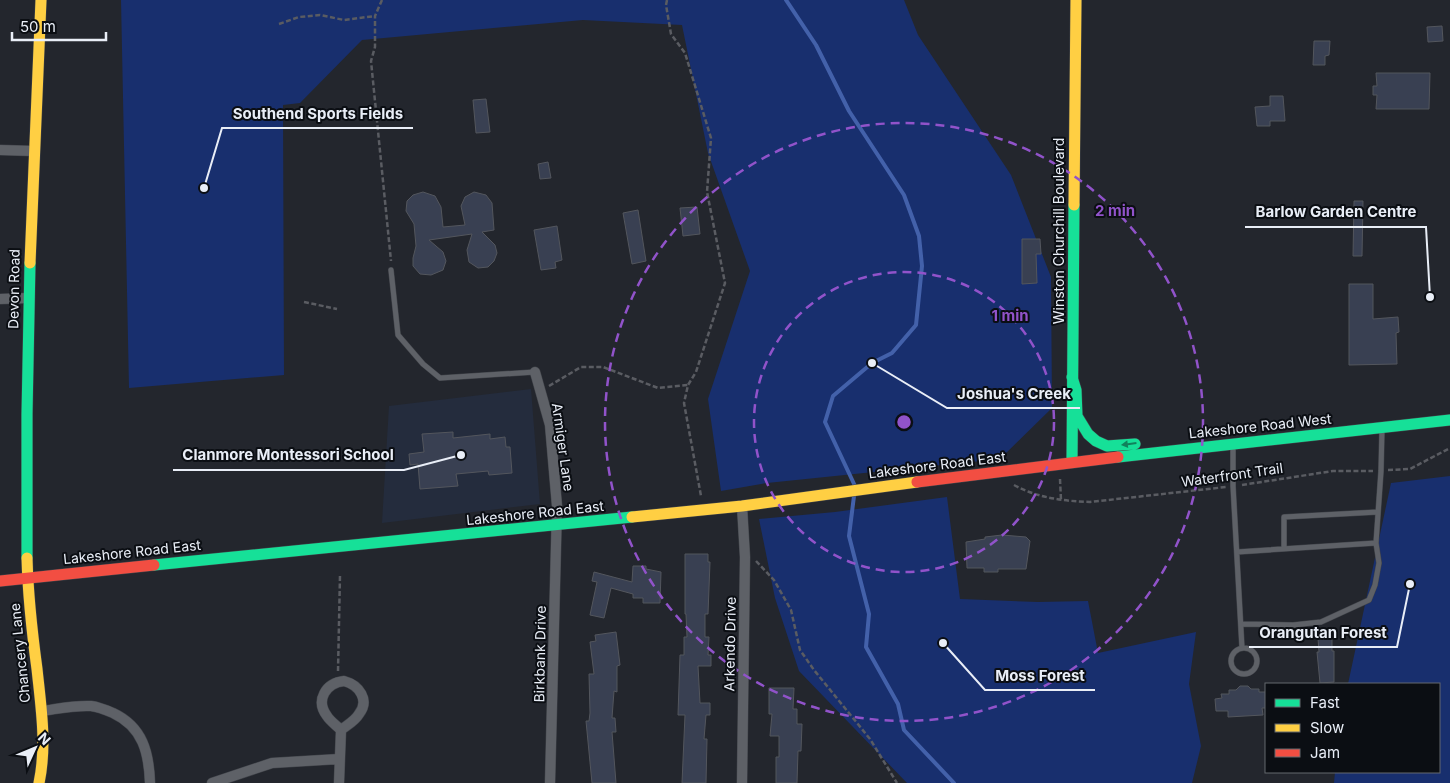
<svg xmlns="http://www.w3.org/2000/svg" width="1450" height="783" font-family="Inter,sans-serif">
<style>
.built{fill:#242c3d}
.green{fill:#182f6e}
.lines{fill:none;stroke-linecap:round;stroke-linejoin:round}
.stream{stroke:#4361aa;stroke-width:4}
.building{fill:#394052;stroke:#53565d}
.lane-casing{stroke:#41444a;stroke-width:6}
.street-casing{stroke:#41444a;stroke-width:11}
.fast-casing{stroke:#41444a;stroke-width:12}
.slow-casing{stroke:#41444a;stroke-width:12}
.jam-casing{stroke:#41444a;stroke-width:12}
.path{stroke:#5a5c62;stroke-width:2.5;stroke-dasharray:5 2.5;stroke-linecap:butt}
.lane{stroke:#5e6167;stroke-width:5}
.street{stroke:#5e6167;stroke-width:10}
.fast{stroke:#16e098;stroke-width:11}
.slow{stroke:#ffcf43;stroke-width:11}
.jam{stroke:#f24e42;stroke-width:11}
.oneway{fill:#11825c}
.ring{fill:none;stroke:#9153ca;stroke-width:2.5;stroke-dasharray:9 6}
.labels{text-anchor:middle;stroke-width:4;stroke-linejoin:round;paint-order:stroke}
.street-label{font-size:14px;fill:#e9eef7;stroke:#0b0e13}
.centre{fill:#9153ca;stroke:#0b0e13;stroke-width:2.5}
.ring-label{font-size:15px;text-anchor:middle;font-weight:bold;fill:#9153ca;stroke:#0b0e13;stroke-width:4;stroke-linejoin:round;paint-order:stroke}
.leader{fill:none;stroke:#e9eef7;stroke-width:2}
.callout-dot{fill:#e9eef7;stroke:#0b0e13;stroke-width:2}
.callout-label{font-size:15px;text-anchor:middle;font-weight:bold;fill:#e9eef7;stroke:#0b0e13;stroke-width:4;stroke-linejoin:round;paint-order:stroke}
</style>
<rect width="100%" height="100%" fill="#23262d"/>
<path class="built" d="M531 389 540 504 382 523 389 406Z"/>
<path class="green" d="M121 0H904L918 35 1011 175 1051 277 1052 408 1000 459 767 483 721 491 708 399 750 271 708 153 682 25 583 20 362 40 300 103 283 105 284 375 129 388Z
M1450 476V783H1334L1335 772H1439V684H1348L1391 483Z
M947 497 960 599 1038 602 1088 601 1098 653 1196 632 1189 684 1201 746 1192 783H907L799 671 775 598 759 519 835 512Z"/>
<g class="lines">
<path class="stream" d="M786 0 816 45 849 111 904 195 919 236 922 266 916 325 892 353 872 363 833 396 825 422 855 486
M854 496 849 536 869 614 866 647 898 704 904 730 954 783"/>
</g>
<path class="building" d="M1442 26 1443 41 1428 42 1427 27Z
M1314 41H1330L1329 55 1325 56V65H1313Z
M1376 73H1430L1429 109H1376L1377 95H1373V86H1377Z
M1270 96H1283L1285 121H1270V126H1257L1255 107 1270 106Z
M486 99 490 132 476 133 473 100Z
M548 162 551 178 540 179 538 164Z
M423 192 435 196 441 207 443 227 465 225 461 206 465 197 474 192 486 195 492 203 494 230 482 232 495 245 497 253 494 261 488 267 478 268 469 262 467 250 472 234 429 240 443 252 446 261 443 270 431 275 420 274 413 266V258L416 246 414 224 406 211 407 201 413 195Z
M1354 201H1363L1362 256H1353Z
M697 207 700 234 683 236 680 208Z
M638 210 646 261 632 264 623 213Z
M557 226 562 260 555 262 556 268 541 270 534 230Z
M1022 239H1040L1041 254H1036L1037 283 1022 284Z
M1349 284H1373V319L1398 317 1399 332 1396 333 1397 364 1349 365Z
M453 432V438L490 434V439L505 437 506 447H510L512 473 489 475 488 471 456 474 458 486 420 489 418 464 410 465 409 454 424 452 422 434Z
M1002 535 1026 537 1030 541 1026 569H998V572H984V568H967L966 542 985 539V537Z
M685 554H708V562H710L708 614H705V637H709L708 655H711V666H698L700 703H710V715H706L704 739H707L706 783H682L685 715H678L680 655H684V637H687L686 614H685Z
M633 566H646V569L661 572 660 603H643V598H633V594L611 588 604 618 590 615 597 582 592 581 594 572 632 582Z
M616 632 620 665 617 666V692L614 691 612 718H615L616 732H612L616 783H592L586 721H589L590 713 589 674H594L590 642 596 641 595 635Z
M1332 637V651H1334V682L1320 683 1317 652H1319L1318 638Z
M1240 686H1248L1251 689H1259V692H1266V708H1262L1263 715 1228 717V711H1216L1215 699 1222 698 1221 694H1229V690H1236Z
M769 688H794L793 709H797V724H802L801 751H798L797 783H776V757H779V736H770L772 714H769Z"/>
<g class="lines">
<defs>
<path id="lane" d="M391 270 398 335 423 364 440 378 535 372
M1233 446V486L1242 648
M1284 549V517L1378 512
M1237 552 1376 543
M1241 624 1293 625 1321 622 1369 600 1375 585 1379 563 1376 543 1381 471 1382 429
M1231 661a13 13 0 1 1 26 0a13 13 0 1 1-26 0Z"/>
<path id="street" d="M0 150 34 151
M0 299 28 298
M535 372 550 425 557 506 550 783
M344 681C359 685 370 700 359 714 355 721 347 725 341 730 336 725 330 721 327 716 315 700 326 683 344 681Z
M41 711C57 709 74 705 91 706 99 707 106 710 113 713 143 727 149 753 150 783
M212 783 272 763 339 759
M339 783 341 730
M742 783 745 557 742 506"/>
<path id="fast" d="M1072 377 1076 390 1077 416 1088 434 1096 441 1107 446 1135 444
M1118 457 1450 420
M1072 462 1074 205
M27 558V414L30 263
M154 565 632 517"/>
<path id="slow" d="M1074 205 1076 0
M30 263 41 0
M632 517 742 506 917 482
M27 558C28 595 32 632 37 669 41 707 47 745 39 783"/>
<path id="jam" d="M917 482 1118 457
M0 581 154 565"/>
</defs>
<use href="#lane" class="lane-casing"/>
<use href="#street" class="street-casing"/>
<use href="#fast" class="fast-casing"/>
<use href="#slow" class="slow-casing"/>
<use href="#jam" class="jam-casing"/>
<path class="path" d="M382 0 375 16V47L371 61 391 261
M667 0 666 5 671 34 685 53 711 138 707 192 725 283 696 372 688 385 684 403 701 496
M279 24 299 17 320 15 344 20 375 16
M304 302 337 309
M549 386 581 367H603L658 388 688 385
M1388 470 1410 469 1450 448
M1060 479 1061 500
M1014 485C1038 498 1063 501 1090 502L1226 487
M1242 485 1333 471H1373
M756 561 774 580 791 610 800 650 814 670 870 739 897 783
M338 671 340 575"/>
<use href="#lane" class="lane"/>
<use href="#street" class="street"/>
<use href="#fast" class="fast"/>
<use href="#slow" class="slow"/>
<use href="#jam" class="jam"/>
</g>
<defs><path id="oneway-solid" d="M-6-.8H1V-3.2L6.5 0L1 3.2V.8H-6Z" transform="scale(1.25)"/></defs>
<use class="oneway" href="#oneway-solid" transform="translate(1129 444) rotate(173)"/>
<g class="ring">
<circle cx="904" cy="422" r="150"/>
<circle cx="904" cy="422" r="299"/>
</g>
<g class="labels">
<g class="street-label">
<text transform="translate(1059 231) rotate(-90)" y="5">Winston Churchill Boulevard</text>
<text transform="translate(14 289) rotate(-89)" y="5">Devon Road</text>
<text transform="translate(1260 426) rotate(-6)" y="5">Lakeshore Road West</text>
<text transform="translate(563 447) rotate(82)" y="5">Armiger Lane</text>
<text transform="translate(937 465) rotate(-7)" y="5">Lakeshore Road East</text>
<text transform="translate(1232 475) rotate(-8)" y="5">Waterfront Trail</text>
<text transform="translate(535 513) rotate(-6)" y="5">Lakeshore Road East</text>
<text transform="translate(132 552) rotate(-6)" y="5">Lakeshore Road East</text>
<text transform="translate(730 644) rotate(-89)" y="5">Arkendo Drive</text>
<text transform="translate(20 653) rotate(-96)" y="5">Chancery Lane</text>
<text transform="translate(540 654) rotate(-89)" y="5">Birkbank Drive</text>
</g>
</g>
<circle cx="904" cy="422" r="8" class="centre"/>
<g class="ring-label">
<text x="1115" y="216">2 min</text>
<text x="1010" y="321">1 min</text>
</g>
<path class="leader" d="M204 188L222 128H413M1430 297L1426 227H1245M872 363L947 408H1080M461 455L404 470H173M1410 584L1397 647H1249M943 643L985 690H1095"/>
<g class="callout-dot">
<circle cx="204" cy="188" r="5"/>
<circle cx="1430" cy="297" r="5"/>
<circle cx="872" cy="363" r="5"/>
<circle cx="461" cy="455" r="5"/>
<circle cx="1410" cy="584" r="5"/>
<circle cx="943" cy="643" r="5"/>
</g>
<g class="callout-label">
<text x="318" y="119">Southend Sports Fields</text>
<text x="1336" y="217">Barlow Garden Centre</text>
<text x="1014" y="399">Joshua's Creek</text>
<text x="288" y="460">Clanmore Montessori School</text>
<text x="1323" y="638">Orangutan Forest</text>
<text x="1040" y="681">Moss Forest</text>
</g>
<rect x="1265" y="683" width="175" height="90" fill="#0b0e13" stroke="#64686e"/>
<rect x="1275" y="699" width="25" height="8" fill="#16e098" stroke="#64686e"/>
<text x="1310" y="708" font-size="15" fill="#e9eef7">Fast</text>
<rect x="1275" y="724" width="25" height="8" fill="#ffcf43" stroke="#64686e"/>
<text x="1310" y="733" font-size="15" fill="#e9eef7">Slow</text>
<rect x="1275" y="749" width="25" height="8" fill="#f24e42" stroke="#64686e"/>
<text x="1310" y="758" font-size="15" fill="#e9eef7">Jam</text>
<g transform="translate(35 748) rotate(46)" stroke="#0b0e13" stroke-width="4" paint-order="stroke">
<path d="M0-4L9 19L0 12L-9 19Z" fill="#e9eef7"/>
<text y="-8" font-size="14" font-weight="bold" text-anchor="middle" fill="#e9eef7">N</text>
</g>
<path d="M12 32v8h94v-8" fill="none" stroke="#e9eef7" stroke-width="2.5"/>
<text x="20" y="32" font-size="15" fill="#e9eef7" stroke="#0b0e13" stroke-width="4" paint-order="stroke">50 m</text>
</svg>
